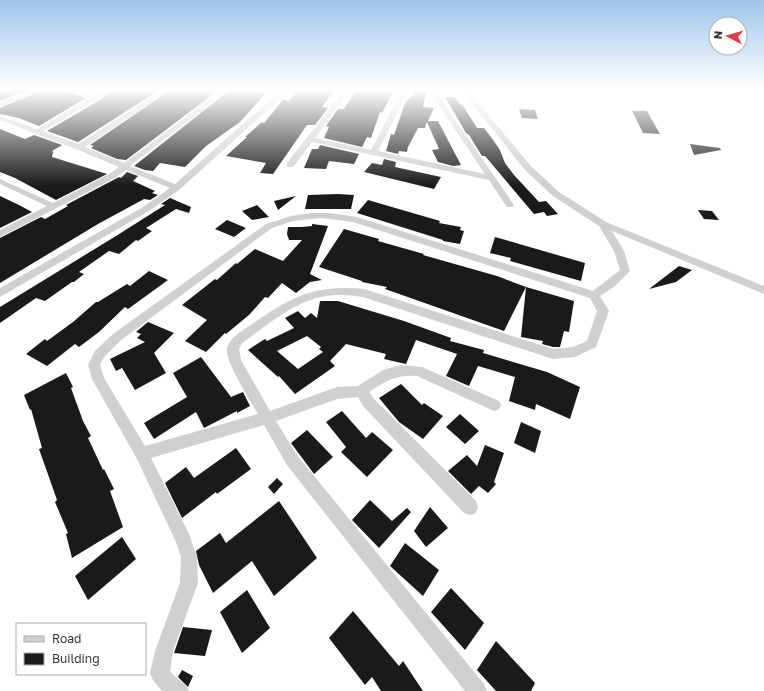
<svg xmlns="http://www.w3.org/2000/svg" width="764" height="691" font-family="'Golos Text',sans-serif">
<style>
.building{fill:#1a1a1a;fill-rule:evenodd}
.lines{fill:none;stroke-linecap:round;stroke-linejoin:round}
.minor{fill:#d0d0d0;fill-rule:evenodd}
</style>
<rect width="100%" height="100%" fill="#fff"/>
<path class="building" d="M0 89H30L0 101Z
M44 89H59L86 98 39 126 19 118 0 114V108Z
M115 89H161L78 142 47 131 100 100Z
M172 89H220L126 160 117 159 91 148 94 146 90 145Z
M231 89 266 93 240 122 206 146 185 167 160 163 153 171 145 170 134 166Z
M297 89H335L322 107 328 108 315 125H307L273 174 260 173 266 163 226 156 247 137H245L262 122 264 123 283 100 289 101Z
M357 89 376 91 377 89H394L382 113 380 112 371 138 367 137 362 147 324 138 329 127 326 126 338 109H344Z
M414 91 426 92 423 107 434 108 428 121H438L461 165 453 166 438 162 432 150 439 149 427 122 425 128H418L408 147 407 152 399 151 398 154 386 151 391 134 394 135 405 103 413 95Z
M445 97H455L460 105 462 104 477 128H484L491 137 500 150 505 163 514 175 539 202 546 201 558 214 547 216 544 212 534 214 485 156H482L469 135 466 133Z
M519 109 535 110 538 119 522 118Z
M632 111H647L660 134 643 133Z
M0 129 25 139 34 135 62 145 52 151 53 152 52 157 107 174 56 200 15 178 0 172Z
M690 144 720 148 721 150 694 155Z
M320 145 359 154 354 164 329 161 326 169 304 168 312 149H318Z
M384 159 396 162 395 167 441 177 434 189 364 172 372 163 382 165Z
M127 172 138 176 133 181 155 191 152 193 158 195 150 200 144 199 98 224 0 283V238L41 217 45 219 68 206 66 205 119 177 121 178Z
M338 194 354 195 351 209H305L308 195Z
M0 196 19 205 32 212 0 228Z
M296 196 278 210 274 201Z
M170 198 191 207 189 213 176 209 146 228 152 231 138 241 136 240 119 254 109 251 79 272 84 274 74 282H72L45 301 36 298 0 323V307L116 236 165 205 161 204Z
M368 200 440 221 439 223 461 227 460 230 464 231 460 244 443 241V240L357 213Z
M257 205 269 217 252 220 242 211Z
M698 210 712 211 719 220 704 219Z
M227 220 246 228 234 237 215 229Z
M312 224 328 226 310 274 322 280 310 282 296 293 282 283 268 298 265 297 249 315 226 334 225 333 206 352 185 341 207 320 182 305 215 279 217 280 236 263 237 264 255 249 283 261 302 240H289L287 234 288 227H302L312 226Z
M344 229 379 239 378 241 424 254 423 255 497 276 526 287 504 331 385 289 387 287 362 282V281L319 267Z
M495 237 585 263 581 281 510 261 511 258 490 253Z
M679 266 692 270 676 282 649 289Z
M149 271 168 280 128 309 125 307 99 332 79 347 75 344 47 366 26 354 45 339 47 341 73 322 96 302H98L127 284 130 286Z
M526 287 574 301 569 332 564 331 560 347H553L542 344 543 341 521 337Z
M320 301H338L404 321 451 338 450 341 484 350 483 353 547 372 580 387 570 419 536 404 535 410 509 401 515 377 478 366 469 386 446 376 457 354 416 340 406 364 384 359 386 354 346 344 330 361 335 366 295 394 279 376 278 377 248 350 265 339 267 341 294 328 285 318 298 311 305 318 311 313 317 318ZM307 336 321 347 319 349 323 352 298 369 277 351Z
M148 322 174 333 154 353 166 373 135 390 122 368 116 371 110 359 145 342 137 338 141 334 136 332Z
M201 357 231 397 243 392 250 406 237 413V411L204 428 196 412 154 439 144 423 187 397 173 373Z
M66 373 73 387 71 388 83 421 91 436 88 438 103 470 104 469 114 489 110 491 123 527 72 558 66 534 68 533 55 502 57 500 39 449 42 448 31 409 30 410 24 395Z
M401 384 422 405 424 403 443 416 423 439 399 422 379 398Z
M342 411 366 438 372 432 393 450 367 477 341 452 346 447 326 422Z
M460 414 479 431 465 444 446 427Z
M521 422 541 431 535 453 514 443Z
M307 430 333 457 314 474 291 443Z
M485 445 504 453 494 482 496 484 488 493 479 486 471 494 448 471 467 455 477 466Z
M236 448 251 469 217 494 216 492 182 518 165 483 186 467 194 478Z
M277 478 283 484 274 494 268 487Z
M370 500 392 521 407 508 411 512 379 548 352 520Z
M279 501 317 558 274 596 252 561 213 593 199 565 196 551 220 533 226 543Z
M430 507 448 528 426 547 414 531Z
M122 537 136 559 88 600 75 576Z
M405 543 439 570 423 596 390 566Z
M451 588 484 623 465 650 431 612Z
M247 590 270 628 242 653 220 612Z
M353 611 399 666 403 661 423 691H381L372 677 365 685 329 638Z
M183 627 212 630 205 656 174 653Z
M496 641 535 683 531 691H496L477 670Z
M182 670 193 676 188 687 178 677Z"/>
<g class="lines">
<path class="minor" d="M34 89H43L0 107V103Z
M60 89H71L95 96 106 89H114L99 99 43 131 78 144 164 89H171L85 147 124 163 223 89H230L130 166 175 184 268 102 284 89H291L179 190 149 211 0 297V288L143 207 170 188 126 170 115 178 0 237V230L47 206 0 184V179L53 203 109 174 119 167 76 149 0 120V116L37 129 90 98Z
M345 89H351L315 138 371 150 403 89H409L378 151 485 174 428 89H434L514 205 513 207H507L489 180 312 142 293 167H287V163Z
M460 89H466L531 166 559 192 606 222 764 286V294L612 231 624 251 630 271 614 287 600 296 609 311 596 347 575 357 553 359 363 297C351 295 338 294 326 296 294 301 268 325 242 343L239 349 241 360 270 411 337 387 358 386 383 370 401 365 422 367 499 401 501 405 499 409 494 411 417 376C397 374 385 381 369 392L373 398 476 501 478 507 476 513 470 515 464 513 363 406 358 397 337 399 276 421 297 455 484 684 487 691H465L287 465 264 425 151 458 189 534 197 557 198 583 173 651 170 671C176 680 184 680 189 691H162L153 680 150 673 155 651 180 583 181 557 176 542 137 459 92 379 88 365 95 351 113 334 266 224 291 216 311 213H331L357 217 593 291 620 270 614 251 599 226 553 196 525 170ZM321 218 353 222 590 298 597 311 587 341 573 347 553 349 364 289C315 284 290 297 251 325 242 331 230 337 227 348 224 360 251 402 258 414L145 446 104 378 100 365 104 357 121 340 272 228 293 221Z"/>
</g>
<linearGradient id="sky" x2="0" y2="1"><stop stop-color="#9ec6ea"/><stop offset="0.48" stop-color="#fff"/><stop offset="1" stop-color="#fff" stop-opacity="0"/></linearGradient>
<rect width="764" height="186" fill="url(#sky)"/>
<rect x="16" y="623" width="130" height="52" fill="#ffffff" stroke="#adadad"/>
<rect x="24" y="636" width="20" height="6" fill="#d0d0d0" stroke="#adadad"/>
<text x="52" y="643" font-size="12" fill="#333333">Road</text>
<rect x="24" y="653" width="20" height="12" fill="#1a1a1a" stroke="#adadad"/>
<text x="52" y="663" font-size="12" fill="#333333">Building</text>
<g transform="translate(728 36) rotate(276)"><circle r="19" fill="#ffffff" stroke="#adadad"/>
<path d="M0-3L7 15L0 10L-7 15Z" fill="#e63946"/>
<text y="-6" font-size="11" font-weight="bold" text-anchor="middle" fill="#333333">N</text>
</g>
</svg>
